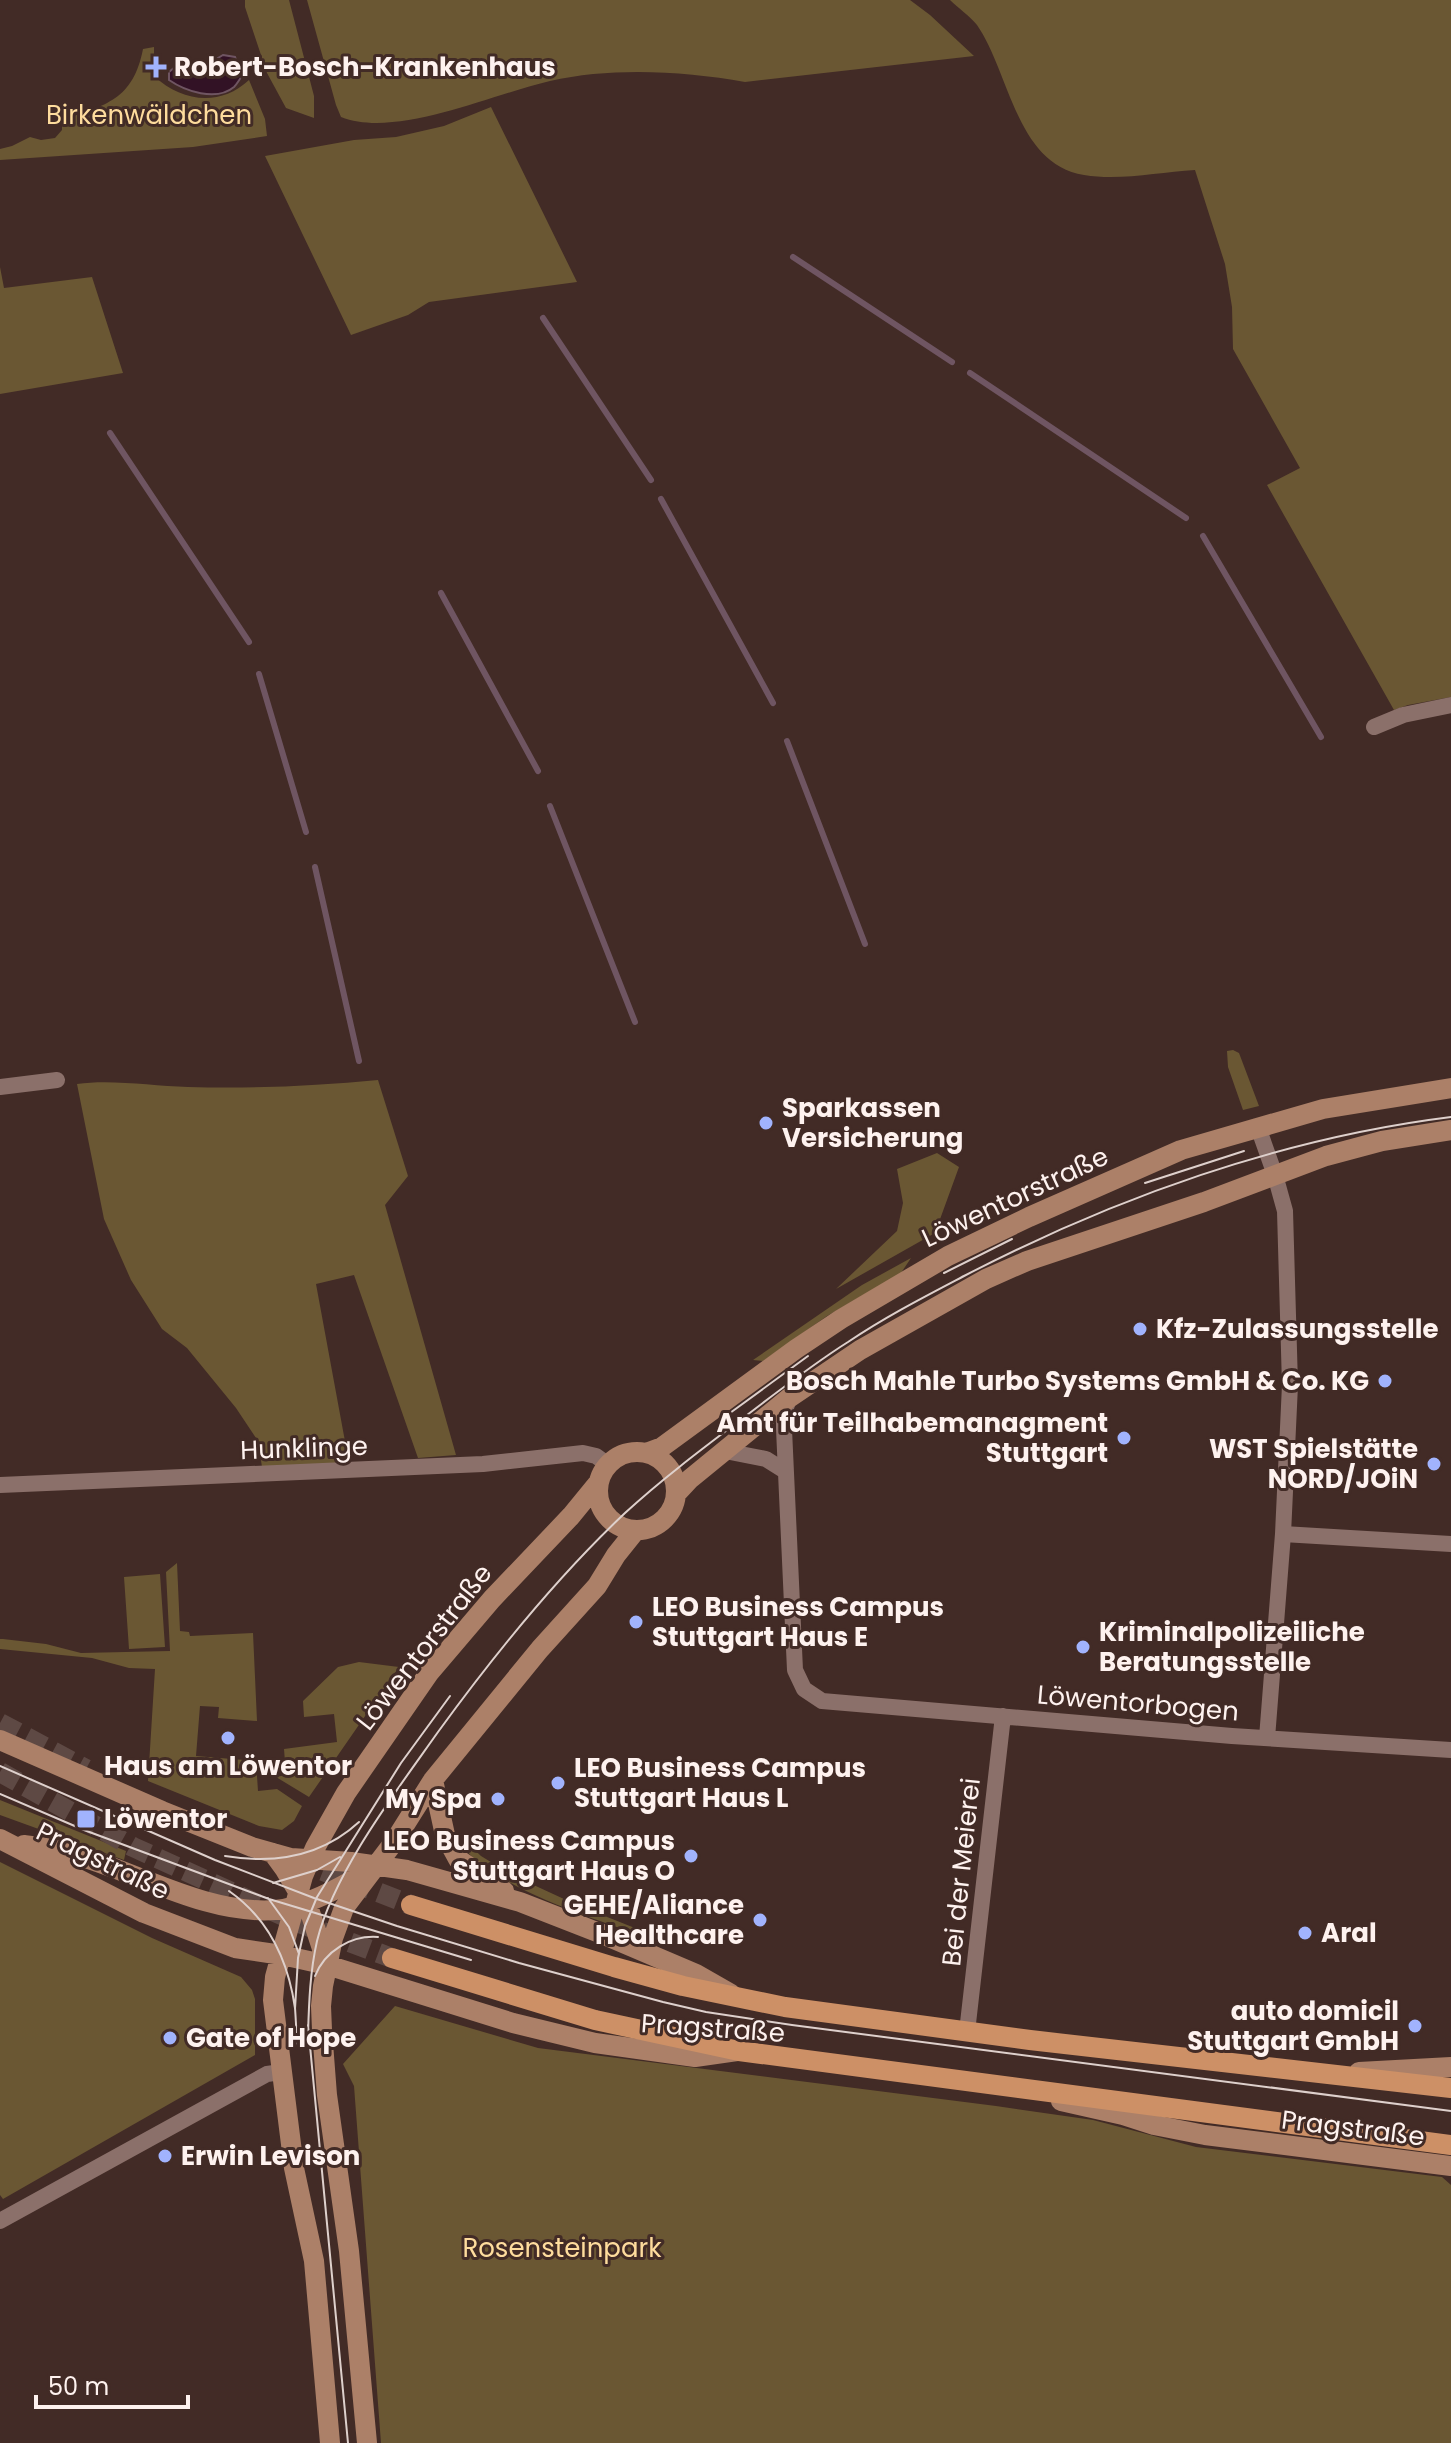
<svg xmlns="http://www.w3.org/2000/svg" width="1451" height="2443" font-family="Poppins,sans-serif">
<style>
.green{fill:#6a5733}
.water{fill:#321225;stroke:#6f5562;stroke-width:2}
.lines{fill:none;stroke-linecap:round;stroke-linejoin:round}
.stream{stroke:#6f5562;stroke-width:6}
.primary-tunnel{stroke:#5e4944;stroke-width:20;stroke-dasharray:20 10;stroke-linecap:butt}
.street{stroke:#8b706a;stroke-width:16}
.secondary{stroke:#ac8068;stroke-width:20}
.primary{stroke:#cd9066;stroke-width:20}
.tram{stroke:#ded0cc;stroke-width:2}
.poi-dot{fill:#a1b3fd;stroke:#422b26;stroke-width:3}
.labels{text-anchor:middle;stroke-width:6;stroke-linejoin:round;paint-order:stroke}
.poi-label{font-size:26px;font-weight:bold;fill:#fef2ef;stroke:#422b26;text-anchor:start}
.park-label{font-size:26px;fill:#fedc9d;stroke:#422b26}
.street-label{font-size:26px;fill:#fef2ef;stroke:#422b26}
</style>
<rect width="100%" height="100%" fill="#422b26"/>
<path class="green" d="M245 0H289L314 96V118L286 108 267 73 245 7Z
M307 0H910L930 15 974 56 745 82C683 71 612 67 550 81 493 94 396 139 341 117L336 105Z
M950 0H1451V697L1408 705 1394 710 1267 485 1300 468 1233 349 1232 307 1225 264 1195 170C1159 172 1120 181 1084 175 1016 164 1010 73 977 25 970 16 958 8 950 0Z
M154 47V76C182 102 220 107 249 80L265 119 267 136 193 147 0 160V149L12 146 30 137 41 140 55 138 62 130V120C106 105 133 100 143 49Z
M491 107 577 282 429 302 408 315 351 335 265 156 354 140 396 137 444 126Z
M0 267 4 288 92 277 123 373 0 394Z
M1233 1050 1239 1053 1259 1106 1243 1110 1228 1067 1227 1051Z
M378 1080 408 1176 385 1205 456 1455 418 1458 354 1275 316 1284 349 1463 262 1467 258 1441 236 1408 187 1348 162 1329 131 1280 104 1219 77 1084C111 1079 152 1086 188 1087 252 1089 315 1086 378 1080Z
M937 1153 959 1167 935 1233 836 1289 897 1231 903 1203 897 1169Z
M911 1258 901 1273 827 1316 763 1361 753 1360 862 1285Z
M177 1563 180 1631 189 1632 190 1636 253 1633 257 1721 218 1718 219 1707 200 1706 196 1756 256 1761 258 1791 277 1789 302 1806 294 1821 282 1830 259 1826 148 1781 155 1669 129 1668 92 1658 0 1649V1639H3L46 1644 81 1653 170 1651 166 1572Z
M160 1574 165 1647 129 1649 124 1577Z
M359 1662 399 1667 309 1797 276 1777 286 1775 284 1749 337 1742 334 1714 304 1717 303 1701 338 1667Z
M0 1800 126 1851 124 1860 0 1815Z
M462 1838 481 1856 512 1875 577 1905 660 1938 659 1942C603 1921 489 1889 457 1839Z
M0 1862 152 1938 241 1977 252 1990 255 1999V2055L3 2199 0 2195Z
M395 2006 538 2048 996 2106 1093 2120 1196 2147 1442 2177 1451 2185V2443H381L354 2086 343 2064Z"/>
<path class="water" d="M223 55 235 57 242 76C239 80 237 84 234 87 216 102 185 91 169 80V72L175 67H203Z"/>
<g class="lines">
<path class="stream" d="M793 257 952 362
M543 318 651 480
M970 373 1186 518
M110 433 249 642
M661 499 773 703
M1203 536 1321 737
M441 593 538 771
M259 674 306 832
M787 741 865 944
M550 806 635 1022
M315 867 359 1061"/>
<path class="primary-tunnel" d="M0 1723 86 1769
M0 1772 133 1847 299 1923 392 1958
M295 1860 411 1905"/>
<path class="street" d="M1374 727 1403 715 1451 705
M0 1087 57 1080
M1258 1127 1275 1175 1285 1211 1290 1385 1283 1534 1267 1738
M789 1398 784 1414V1429L795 1670 804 1689 822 1701 1232 1736 1451 1750
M725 1451 766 1459 785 1471
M0 1485 483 1464 583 1453 596 1456 607 1464
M1283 1534 1451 1544
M967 2032 1003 1716
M0 2221 267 2074 281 2072"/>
<path class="secondary" d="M598 1491a39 39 0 1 1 78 0a39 39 0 1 1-78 0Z
M646 1453 662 1447 796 1349 841 1319 948 1256 1029 1217 1181 1150 1323 1109 1451 1088
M676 1494 690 1479 789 1398 860 1350 986 1279 1027 1261 1204 1202 1326 1156 1382 1141 1451 1130
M0 1740 162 1811 252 1847 291 1858 351 1862 407 1870 520 1902 602 1934 696 1974 731 1994
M433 1780 445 1835 458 1859 504 1891
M0 1839 144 1913 235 1948 282 1955 327 1965 513 2023 595 2043 695 2057 737 2051
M24 1845C40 1847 58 1849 73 1854 137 1872 207 1915 275 1910 303 1908 342 1887 366 1872
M273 1853 284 1868 310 1912 326 1961
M1359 2072 1451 2067
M1061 2101 1123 2115 1154 2125 1205 2135 1451 2166
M330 2443 314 2261 294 2168 273 2000 275 1977 303 1876 315 1848 346 1793 429 1673 492 1599 571 1516 598 1483
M367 2443 349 2251 327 2095 322 2030 321 2006 323 1986 333 1938 344 1908 394 1842 433 1780 540 1649 597 1586 616 1555 636 1530"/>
<path class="primary" d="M411 1905 614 1967 683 1986 785 2007 1030 2040 1451 2088
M392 1958 595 2020 739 2051 1451 2145"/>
<path class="tram" d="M1145 1183 1244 1151
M944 1273 1012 1239
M730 1413 808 1356
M0 1766 215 1860 314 1898 397 1926 519 1963 663 2002 706 2012 792 2025 1451 2111
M0 1794 84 1830 269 1899 471 1960
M225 1856C274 1864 321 1857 359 1822
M273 1883 317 1870 340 1857
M229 1891C269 1919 288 1960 295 2008 296 2020 296 2033 298 2045
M268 1898 289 1927 299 1954
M315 1976C325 1951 351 1935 378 1937
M295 2009 298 1958 305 1926 317 1897 401 1763 450 1696
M308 2025 348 2443
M308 2034C309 2002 310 1972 317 1941 334 1872 397 1790 438 1732 494 1655 555 1579 625 1513 663 1478 706 1446 747 1415 780 1390 813 1364 848 1342 885 1317 924 1297 964 1276 1114 1198 1282 1138 1451 1117"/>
</g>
<g class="poi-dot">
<path d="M152 55h8v8h8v8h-8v8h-8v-8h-8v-8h8z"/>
<circle cx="766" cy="1123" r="8"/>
<circle cx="1140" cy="1329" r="8"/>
<circle cx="1385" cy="1381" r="8"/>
<circle cx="1124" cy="1438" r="8"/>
<circle cx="1434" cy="1464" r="8"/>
<circle cx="636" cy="1622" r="8"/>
<circle cx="1083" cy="1647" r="8"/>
<circle cx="228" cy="1738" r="8"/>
<circle cx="558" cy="1783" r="8"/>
<circle cx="498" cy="1799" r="8"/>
<rect x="76" y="1809" width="20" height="20" rx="4"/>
<circle cx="691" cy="1856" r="8"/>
<circle cx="760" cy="1920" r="8"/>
<circle cx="1305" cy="1933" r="8"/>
<circle cx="1415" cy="2026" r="8"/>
<circle cx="170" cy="2038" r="8"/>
<circle cx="165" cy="2156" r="8"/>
</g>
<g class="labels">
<g class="poi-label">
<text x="174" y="76">Robert-Bosch-Krankenhaus</text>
<text x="782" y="1117">Sparkassen<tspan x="782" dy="30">Versicherung</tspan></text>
<text x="1156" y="1338">Kfz-Zulassungsstelle</text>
<text x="1369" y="1390" text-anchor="end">Bosch Mahle Turbo Systems GmbH &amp; Co. KG</text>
<text x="1108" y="1432" text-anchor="end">Amt für Teilhabemanagment<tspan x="1108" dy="30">Stuttgart</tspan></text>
<text x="1418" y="1458" text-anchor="end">WST Spielstätte<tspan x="1418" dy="30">NORD/JOiN</tspan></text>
<text x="652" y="1616">LEO Business Campus<tspan x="652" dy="30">Stuttgart Haus E</tspan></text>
<text x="1099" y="1641">Kriminalpolizeiliche<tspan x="1099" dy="30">Beratungsstelle</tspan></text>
<text x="228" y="1775" text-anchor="middle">Haus am Löwentor</text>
<text x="574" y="1777">LEO Business Campus<tspan x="574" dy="30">Stuttgart Haus L</tspan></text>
<text x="482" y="1808" text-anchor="end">My Spa</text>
<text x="104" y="1828">Löwentor</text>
<text x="675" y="1850" text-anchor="end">LEO Business Campus<tspan x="675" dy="30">Stuttgart Haus O</tspan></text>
<text x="744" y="1914" text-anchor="end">GEHE/Aliance<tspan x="744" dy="30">Healthcare</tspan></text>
<text x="1321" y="1942">Aral</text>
<text x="1399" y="2020" text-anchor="end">auto domicil<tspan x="1399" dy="30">Stuttgart GmbH</tspan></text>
<text x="186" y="2047">Gate of Hope</text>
<text x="181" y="2165">Erwin Levison</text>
</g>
<g class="park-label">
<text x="149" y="124">Birkenwäldchen</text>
<text x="562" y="2257">Rosensteinpark</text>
</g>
<g class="street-label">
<text transform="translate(1015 1197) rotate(-25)" y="9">Löwentorstraße</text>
<text transform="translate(304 1448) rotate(-2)" y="9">Hunklinge</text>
<text transform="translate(424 1647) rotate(-52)" y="9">Löwentorstraße</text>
<text transform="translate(1138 1703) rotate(5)" y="9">Löwentorbogen</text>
<text transform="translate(103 1861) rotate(26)" y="9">Pragstraße</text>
<text transform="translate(961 1872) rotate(-84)" y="9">Bei der Meierei</text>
<text transform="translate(713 2028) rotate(4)" y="9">Pragstraße</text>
<text transform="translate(1353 2128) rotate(7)" y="9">Pragstraße</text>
</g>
</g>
<path d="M36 2395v12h152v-12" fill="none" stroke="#fef2ef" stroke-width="4"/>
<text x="48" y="2395" font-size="24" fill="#fef2ef" stroke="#422b26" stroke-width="6" paint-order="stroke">50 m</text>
</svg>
